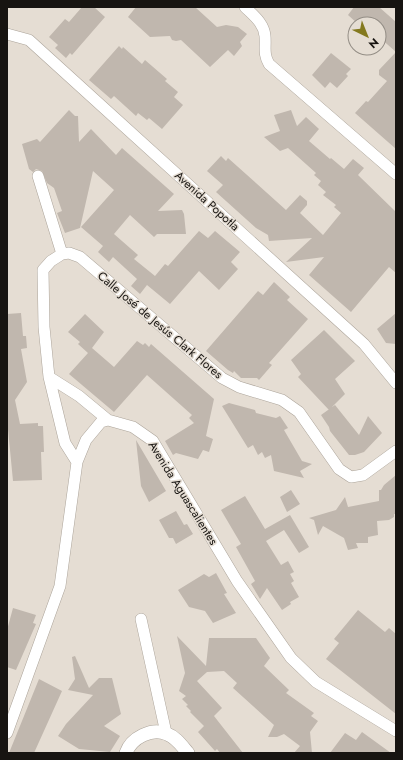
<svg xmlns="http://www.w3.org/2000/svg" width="403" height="760" font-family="Jost,sans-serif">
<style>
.building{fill:#c0b7ae}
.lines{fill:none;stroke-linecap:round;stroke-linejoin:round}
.minor-casing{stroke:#aca49a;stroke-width:12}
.tertiary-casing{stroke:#aca49a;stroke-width:14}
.minor{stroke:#fff;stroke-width:11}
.tertiary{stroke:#fff;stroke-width:13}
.labels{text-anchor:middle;stroke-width:3;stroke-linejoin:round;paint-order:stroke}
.street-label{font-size:12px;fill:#171411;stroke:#e5ddd3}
</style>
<rect width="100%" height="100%" fill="#e5ddd3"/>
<path class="building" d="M82 7H94L105 17 72 55 70 53 66 58 55 48 58 45 49 37 65 19 69 22Z
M136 7H195L217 27 226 25 238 27 247 34 240 42 242 46 234 56 228 50 210 67 181 40 176 41 172 40 170 36 150 37 128 17Z
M354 7H379L396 22V149L355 113 366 101 368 102 387 81 379 75V70L396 52 379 37V24H358L348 15Z
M119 46 122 49 123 47 142 64 145 60 167 79 165 81 178 92 174 97 183 105 162 129 149 118 147 120 138 113 136 116 114 96 111 99 89 80Z
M331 53 351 69 346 74 348 76 337 88 330 82 325 88 312 75Z
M69 110 75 116H78L79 142 91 129 116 155 122 148 174 194 158 211 182 210 184 214 186 234H157L154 237 130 215 114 234 138 255 134 259 155 276 165 264 168 266 199 231 208 238 215 231 240 252 231 262 238 269 219 290 199 271 170 304 147 285 140 294 131 286 137 279 113 257 109 262 98 252 103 246 81 227 114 190 93 171 80 228 65 233 57 213 62 211 54 188 47 183 42 171 36 169 33 172 29 169 22 144 37 139 40 142Z
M291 110 297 126 306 117 319 129 309 141 330 159 331 158 344 169 353 159 364 168 358 175 396 212V273L389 267 351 312 309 275 324 257 286 262 312 238 269 241 268 235 256 228 216 192 223 185 207 171 221 156 226 161 228 158 286 210 300 195 307 201V205L300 213 323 235 341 213 334 207 336 205 323 195 326 192 318 185 321 181 314 175 316 173 288 148 280 151 264 137 280 131 274 115Z
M274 282 290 297 287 300 308 319 269 363 272 365 259 380 257 378H241L234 371 233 373 228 370 206 351 258 291 263 295Z
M21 313 23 336H26L27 348 21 349 27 382 15 400 20 424 38 423V426H43L44 452H41L42 480 13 481 7 419V314Z
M396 313V344L386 343 377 329Z
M85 314 104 332 92 348 114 367 137 341 143 345 145 343 149 347 151 344 214 399 206 436 213 439 209 452 203 450 198 459 176 453 173 455 165 441 194 423 189 418 192 415 147 375 114 412 69 374 88 353 78 344 80 342 68 332Z
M324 330 355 361 335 379 345 394 329 410 298 377 301 374 291 360Z
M229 403 255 410 256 413 276 418 280 416 288 428 284 430 302 461 312 464 300 471 304 478 274 471 271 455 265 458 262 452 258 455 253 445 248 448 222 406Z
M335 405 359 435 368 416 382 433 364 452 355 455H349L330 431 329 427 321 415Z
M136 440 166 491 149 502 141 486Z
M396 475V514H394V517L389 520 377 521 378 535 368 537V543H356L358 548 348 550 344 538 323 526 318 535 314 520 309 518 336 510 345 497 348 507 379 501V490H381L384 485Z
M291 490 300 504 287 512 280 497Z
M245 496 265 529 290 515 309 547 299 553 284 530 266 541 281 565 288 561 294 572 290 574 294 581 291 583 299 597 290 602 291 604 282 610 267 588 260 599 251 584 255 581 236 547 241 544 221 510Z
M176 511 184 525 187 524 193 534 176 544 173 538H169L159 520Z
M216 573 227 593 224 594 236 613 213 623 205 611 189 607 178 590 204 574 209 577Z
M13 608 36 615 33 623 36 624 16 670 7 667V630Z
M358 610 385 632 389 628 396 634V714L326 659 339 643 334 639Z
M177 636 206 666 209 638H256L270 658 264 666 289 690 286 693 314 713 311 716 318 721 310 732 312 753H294L300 746 284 734 277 737H268L274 725 233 688 237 683 224 671 207 672 197 681 222 708 214 716 243 753H220L217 749 215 751 198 732 204 726 190 712 191 711 186 706 188 705 182 699 186 696 179 691 185 673Z
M75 656 89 688 99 678H112L121 714 104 726 120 736 110 752 79 749 58 736 66 724 93 695 68 690 75 679 72 657Z
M39 679 62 691 34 753H9Z
M362 732 391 753H330L345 733 356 740Z"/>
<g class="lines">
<defs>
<path id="minor" d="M245 7C253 15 264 23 265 36 266 47 263 54 269 64L396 174
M7 34 29 40 364 344 396 383
M38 176 62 254
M49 377 79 396 108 420
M77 462 65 443 49 377 44 327 43 270 51 261 62 254 69 253 80 257 222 378 239 387 282 400 299 412 339 469 351 477 363 475 396 451
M141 619 166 733
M7 733 60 586 77 462 86 440 101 422 108 420 133 427 153 441 237 581 291 658 316 682 396 731"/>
<path id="tertiary" d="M126 753C131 738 152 727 167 734 176 737 182 746 188 753"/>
</defs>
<use href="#minor" class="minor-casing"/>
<use href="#tertiary" class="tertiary-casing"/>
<use href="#minor" class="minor"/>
<use href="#tertiary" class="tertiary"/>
</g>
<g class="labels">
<g class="street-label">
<text transform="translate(207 201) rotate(42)" y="4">Avenida Popotla</text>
<text transform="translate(160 325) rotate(40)" y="4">Calle José de Jesús Clark Flores</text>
<text transform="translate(183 493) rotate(58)" y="4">Avenida Aguascalientes</text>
</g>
</g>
<rect width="403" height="760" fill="none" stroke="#171411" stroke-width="16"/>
<g transform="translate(367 36) rotate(137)"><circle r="19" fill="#e5ddd3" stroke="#938d85"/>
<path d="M0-3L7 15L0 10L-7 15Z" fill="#84791e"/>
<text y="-6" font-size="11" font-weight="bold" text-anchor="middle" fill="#171411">N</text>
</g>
</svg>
